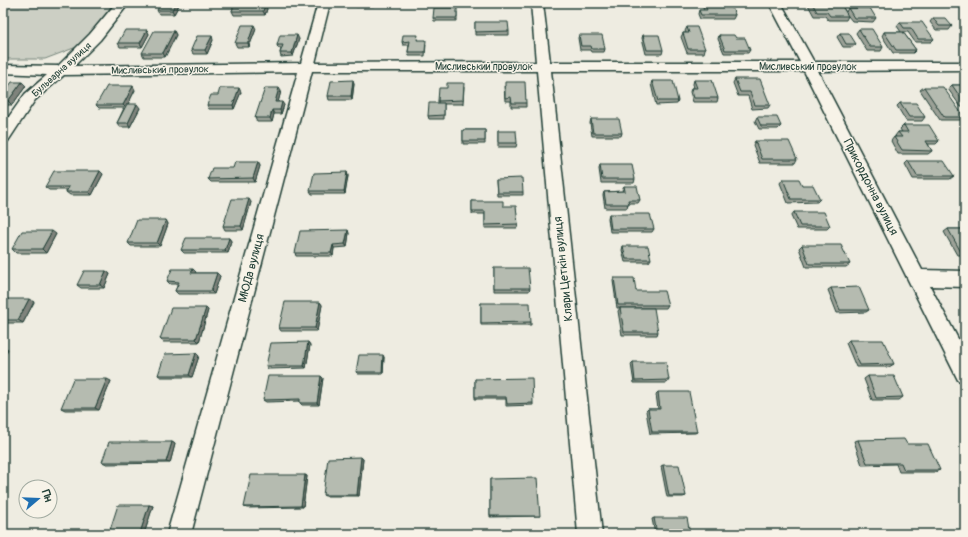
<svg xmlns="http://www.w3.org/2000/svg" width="968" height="537" font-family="Pangolin,sans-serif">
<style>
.green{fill:#cccfc4;stroke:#76867c}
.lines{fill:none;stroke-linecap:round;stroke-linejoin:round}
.minor-casing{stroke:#1f3d34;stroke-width:3}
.minor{fill:#f7f3e8;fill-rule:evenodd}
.wall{fill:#9ca197;stroke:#1f3d34}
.shaded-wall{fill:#7f837b;stroke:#1f3d34}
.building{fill:#b5bbb0;stroke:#1f3d34}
.labels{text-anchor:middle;stroke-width:3;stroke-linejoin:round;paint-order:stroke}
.far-street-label{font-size:10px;fill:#1f3d34;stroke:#f7f3e8}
.street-label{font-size:12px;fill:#1f3d34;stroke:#f7f3e8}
</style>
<rect width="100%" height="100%" fill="#eeece1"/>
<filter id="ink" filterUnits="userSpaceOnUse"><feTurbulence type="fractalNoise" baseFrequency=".025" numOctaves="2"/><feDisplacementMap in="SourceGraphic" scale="8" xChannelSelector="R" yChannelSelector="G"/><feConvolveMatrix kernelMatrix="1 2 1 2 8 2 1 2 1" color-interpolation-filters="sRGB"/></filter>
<g filter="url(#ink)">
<path class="green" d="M3 3H113L87 43 45 59H3Z"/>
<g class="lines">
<defs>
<path id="minor" d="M116 3H129L100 40 74 66 301 63 318 3H330L315 63 536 62 531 3H543L550 62H800L769 3H781L814 62H965V70L818 71 922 270 965 271V287L930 286 965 352V383L958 380 804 71H551L602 534H578L537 71H312L191 534H167L298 72 64 75 35 100 8 141 3 142V125L25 94 47 75 3 73V65L58 66 90 34Z"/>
</defs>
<use href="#minor" class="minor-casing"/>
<use href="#minor" class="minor"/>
</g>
<path class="wall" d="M180 3 174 14H159L157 10Z
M235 3H262L261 5H265L267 9 265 15H234L232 11Z
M355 3H375L374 6 356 7Z
M703 3H730L735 15 733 19H700L698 14 699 10H704L702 6Z
M807 3H840L846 12 848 8 876 18 873 22 852 21 848 16 846 20H828L825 16H814Z
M457 12V21H434L433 18Z
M933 18 952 26 949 30H936L930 22Z
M475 22 509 31V35H475Z
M900 22 934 39 931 42H915L908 32H903L916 50 913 53H893L882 36 884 32H901L897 26Z
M687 27 705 49 704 53H687L681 37 683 33H686L685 31Z
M965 27V34L962 31Z
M256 29 249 47H237L235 43Z
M859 29 883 47 881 51H867L856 33Z
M147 30 149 34 142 47H120L118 43Z
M174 31 176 35 165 57H144L142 53Z
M840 33 856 44 853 47H843L837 37Z
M579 35 605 49 604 52H591L590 50H580L578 38Z
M643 35 663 50 662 54H646L642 38Z
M719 35 736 38 750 50 748 53H724L718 39Z
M418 38V40L426 44 425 56H409L408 52 409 45H403L402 42Z
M299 39 293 56 281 57 280 53 281 48H278L277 45Z
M213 40 207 54H193L191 50Z
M735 79 770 105 768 108 752 109 748 96H738L733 83Z
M694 80 718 98 717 102H693L690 92 691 88H694L693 84Z
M652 81 678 101 677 104 656 105 651 84Z
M354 84 352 100H329L328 96Z
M952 85H965V107H961L948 89Z
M26 86 12 105H3V92L4 93Z
M504 86 526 103V107H511V101H505Z
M464 87 463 104H444V119H429L428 116 438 103V101L447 88Z
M924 87 964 117 960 120H940L920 90Z
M135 90 128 104 140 108 130 127H120L117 123 124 108H99L96 105Z
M281 91 278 102 284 105 281 114H274L272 122H257L255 118Z
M241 92 234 109H209L207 105Z
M900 103 925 117 922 121H906L897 106Z
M757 117 781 126 778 129H759L755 121Z
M591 119 622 133 621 136H592L590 123Z
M904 125 939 141 936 144H928L932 151 928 154H898L891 141 894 137H896L895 136 898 132H902L900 129Z
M463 130H485V144H463Z
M498 131 517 143 516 147H498Z
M755 141 797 159 795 163H760L753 145Z
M908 161 954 176 950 179H913L905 164Z
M258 162 260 166 255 182H211L208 179Z
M600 165 635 179 634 183H601L599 169Z
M100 171 103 174 92 195H70L66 192 67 190H49L45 187Z
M347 172 348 176 345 194H312L310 191Z
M496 179 523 192V195H497Z
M783 179 802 185 820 199 817 202 788 203 780 183Z
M624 186 640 200 638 203H628L627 208H605L603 195 604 192 623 191 622 189Z
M472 201 503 206 518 224 517 228H485V214H472Z
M251 202 243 230H225L223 226Z
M794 212 830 226 827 229H797L791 216Z
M609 214 654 229 652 232H610L608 218Z
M166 220 168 224 160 246H131L128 243Z
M948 229H965V255H957L944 232Z
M349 233 347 247 334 248 333 256H296L295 253Z
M56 234 46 253H16L12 249Z
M229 238 231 241 228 253H184L181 250Z
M802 245 850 264 846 267H806L799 248Z
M623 246 651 259 649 262H625L622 250Z
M494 268 530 288 529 291H494Z
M106 271 110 274 104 288H81L77 285Z
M196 272 195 273H217L220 276 214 294H178L175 291 178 284H170L167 281Z
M614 278 636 291 668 305 666 308H617L613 281Z
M831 288 869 310 866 312 837 313 828 290Z
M3 299 34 302 23 323H3Z
M320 302 322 305 317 331H281L279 328Z
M481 303 531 322V325H481Z
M620 308 658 332 657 335H622L618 311Z
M208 310 199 342H163L160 339Z
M849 340 894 364 889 367H856L846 343Z
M308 342 310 345 306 368 268 369 266 366Z
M199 356 192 377H161L158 375Z
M384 357 383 374H358L356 372Z
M633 362 669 380 667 383H634L631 364Z
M868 376 903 397 899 400H872L864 379Z
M323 378 319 405H302L300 403V401L266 402 263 400Z
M475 379 533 403V405L506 406V399H475Z
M111 381 99 410H65L61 408Z
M658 392 697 432 695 433 650 434 646 411 648 409H658L656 394Z
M858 440 940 470 935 472H899L896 464 862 465 854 441Z
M172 442 175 444 170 463 107 464 102 462Z
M363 459 359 496H325L323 495Z
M663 465 686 496 683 497H667L661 466Z
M305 475 307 476 303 507 247 508 244 507Z
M490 479 540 516H539L490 517Z
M149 505 153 506 144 534H113L109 533Z
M654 518 690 534H655L652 519Z"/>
<path class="shaded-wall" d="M176 3H180L174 14 172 10Z
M259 3H262L260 9 258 5Z
M265 5 267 9 265 15 263 11Z
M254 25 256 29 249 47 248 43Z
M147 30 149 34 142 47 140 43Z
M174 31 176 35 165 57 163 53Z
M297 35 299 39 293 56 292 53Z
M212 36 213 40 207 54 205 50Z
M353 80 354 84 352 100 351 96Z
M22 82 26 86 12 105 8 101Z
M133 86 135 90 126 108 123 105Z
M239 88 241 92 234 109 233 105Z
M279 88 281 91 277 106 275 102Z
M282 102 284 105 281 114 280 110Z
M137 104 140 108 130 127 128 123Z
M272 110 274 114 272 122 270 118Z
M258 162 260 166 255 182 253 178Z
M100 171 103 174 92 195 89 192Z
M347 172 348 176 345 194 344 191Z
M249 199 251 202 243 230 241 226Z
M166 220 168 224 160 246 157 243Z
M348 230 349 233 347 247 345 244Z
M52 231 56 234 46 253 42 249Z
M229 238 231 241 228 253 225 250Z
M333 245 334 248 333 256 331 253Z
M193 269 196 272 194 276 191 273Z
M106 271 110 274 104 288 100 285Z
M217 273 220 276 214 294 211 291Z
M29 299 34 302 23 323 18 320Z
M320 302 322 305 317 331 315 328Z
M206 308 208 310 199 342 196 339Z
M308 342 310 345 306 368 304 366Z
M3 346 8 349 3 359Z
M196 353 199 356 192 377 189 375Z
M383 355 384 357 383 374 382 372Z
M321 376 323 378 319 405 317 403Z
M107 379 111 381 99 410 95 408Z
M172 442 175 444 170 463 166 462Z
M361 457 363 459 359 496 357 495Z
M305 475 307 476 303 507 301 506Z
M149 505 153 506 144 534 140 533Z"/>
<path class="building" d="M161 3H176L172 10H157Z
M235 3H259L258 5H265L263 11H232Z
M704 3H730L735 15H701L699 10H707Z
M812 3H840L848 16H830L827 12H817Z
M434 8H457V18H433Z
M848 8H870L876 18H854Z
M933 18H945L952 26H939Z
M475 22H508L509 31 475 32Z
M900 22H922L934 39H918L911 28H904Z
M242 25H254L248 43H235Z
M687 27H697L705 49H688L683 33H689Z
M859 29H872L883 47H870Z
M125 30H147L140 43H118Z
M154 31H174L163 53H142Z
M884 32H903L916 50H896Z
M840 33H849L856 44H846Z
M280 35H297L292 53H280L283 45H277Z
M403 35H418L417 40H426L425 52H408L410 41 402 42Z
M579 35H602L605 49H592L591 46H581Z
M643 35H659L663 50H647Z
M719 35H734L736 38H745L750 50H725Z
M197 36H212L205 50H191Z
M735 79H760L770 105H755L750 92H740Z
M353 80 351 96H328L331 81Z
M694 80H712L718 98H694L691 88H697Z
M652 81H673L678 101H658Z
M12 82H22L8 101H3V94Z
M505 82H525L526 103H512L511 97 505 98Z
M447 83H464L463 100 438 101 439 88H447Z
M952 85H965V104Z
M107 86H133L123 105H96Z
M924 87H943L964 117H944Z
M220 88H239L233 105H207L211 95H218Z
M265 88H279L275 102H282L280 110H272L270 118H255Z
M429 103H444V115L428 116Z
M900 103H916L925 117H909Z
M127 104H137L128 123H117Z
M757 117H777L781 126H761Z
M591 119H619L622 133H593Z
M904 125H929L939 141H926L932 151 902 150 894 137H902L898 132H908Z
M463 130H485V141H463Z
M498 131H516L517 143H498Z
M755 141H789L797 159H762Z
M908 161H944L954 176H917Z
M235 162H258L253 178 208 179 212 168H233Z
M600 165H632L635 179H602Z
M54 171H100L89 192H66L69 187H45Z
M347 172 344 191H310L314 173Z
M522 178 523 192H497L496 179Z
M783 179H799L802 185H813L820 199H791Z
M624 186H637L640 200H628L629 204H606L604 192 625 191Z
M232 199H249L241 226H223Z
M472 201H503V206H516L518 224 485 225V211H472Z
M794 212H824L830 226H800Z
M609 214H650L654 229H611Z
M137 220H166L157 243H128Z
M948 229H965V252H961Z
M348 230 345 244 333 245 331 253H295L300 231Z
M22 231H52L42 249H12Z
M186 238H229L225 250H181Z
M802 245H841L850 264H809Z
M623 246H648L651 259H626Z
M494 268H528L530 288H494Z
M172 269H193L191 273H217L211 291H175L179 282 167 281Z
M84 271H106L100 285H77Z
M614 278H634L636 291H664L668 305H618Z
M859 287 869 310H840L831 288Z
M3 299H29L18 320H3Z
M285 302H320L315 328H279Z
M481 303H530L531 322 481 323Z
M171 308H206L196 339H160Z
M620 308H654L658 332H624Z
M849 340H883L894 364 860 365Z
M308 342 304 366H266L271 343Z
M196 353 189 375H158L165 354Z
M359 355H383L382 372H356Z
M633 362H666L669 380 635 381Z
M268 376H321L317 403H300V399L263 400Z
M868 376H894L903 397 876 398Z
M532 378 533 403 507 404 506 397H475V379Z
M73 379H107L95 408H61Z
M658 392H689L697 432H652L648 409H660Z
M904 439 907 444H928L940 470H904L901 463H867L858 440Z
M109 442H172L166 462H102Z
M361 457 357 495H323L328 458Z
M663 465H679L686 496H669Z
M251 475H305L301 506 244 507Z
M537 478 540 516H490V479Z
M118 505H149L140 533H109Z
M654 518H687L690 534H657Z"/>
</g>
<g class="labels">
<g class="far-street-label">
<text x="484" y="70">Мисливський провулок</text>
<text x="808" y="70">Мисливський провулок</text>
<text transform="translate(61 69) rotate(-42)" y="4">Бульварна вулиця</text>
<text transform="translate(160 69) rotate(-1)" y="4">Мисливський провулок</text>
</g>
<g class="street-label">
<text transform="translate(871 187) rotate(63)" y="4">Прикордонна вулиця</text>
<text transform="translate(251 268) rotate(-75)" y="4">МЮДа вулиця</text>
<text transform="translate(563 269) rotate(-96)" y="4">Клари Цеткін вулиця</text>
</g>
</g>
<rect width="968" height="537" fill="none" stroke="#f7f3e8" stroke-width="16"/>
<rect x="8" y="8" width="952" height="521" fill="none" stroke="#1f3d34" stroke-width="1.5" filter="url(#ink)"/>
<g transform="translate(38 499) rotate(71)"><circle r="19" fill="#f7f3e8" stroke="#a1aaa0"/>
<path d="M0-3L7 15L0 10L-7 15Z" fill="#1f6fb2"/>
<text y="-6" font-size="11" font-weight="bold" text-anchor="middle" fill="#1f3d34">Пн</text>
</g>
</svg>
